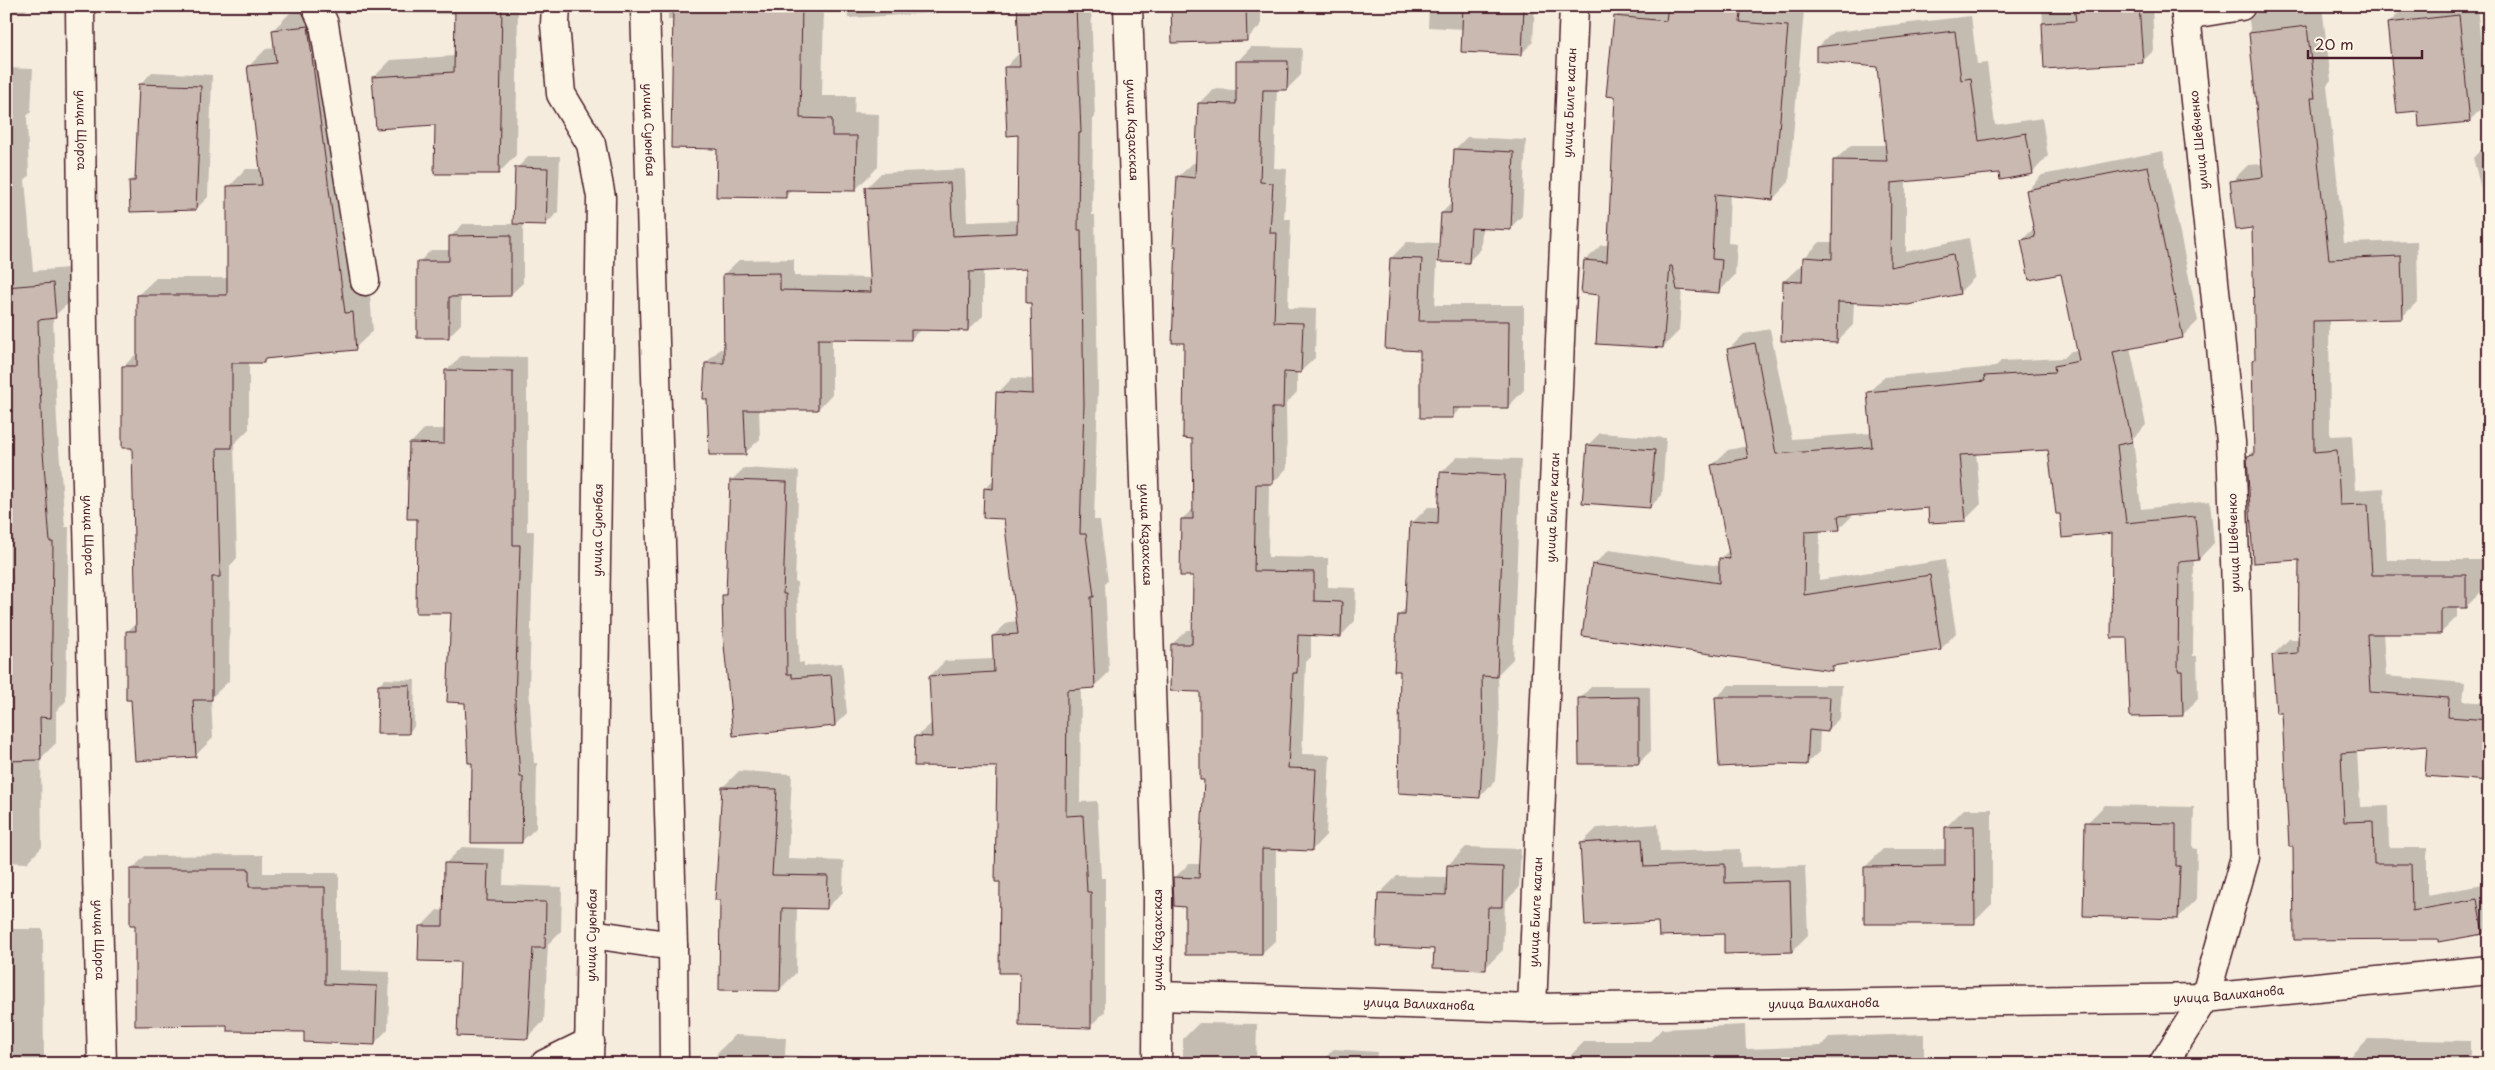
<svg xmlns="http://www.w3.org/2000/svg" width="2495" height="1070" font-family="'Playpen Sans',sans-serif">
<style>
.shadow{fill:#0003}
.building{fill:#cab9b1;stroke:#4a1f2b}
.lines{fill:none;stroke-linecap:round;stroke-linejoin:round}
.minor-casing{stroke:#4a1f2b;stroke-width:31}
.minor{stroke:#fcf5e5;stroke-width:28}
.labels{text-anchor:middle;stroke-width:4.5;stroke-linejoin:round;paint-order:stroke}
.street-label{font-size:12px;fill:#4a1f2b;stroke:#fcf5e5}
</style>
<rect width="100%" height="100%" fill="#f5ecde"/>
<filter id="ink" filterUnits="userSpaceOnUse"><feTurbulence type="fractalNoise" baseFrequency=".02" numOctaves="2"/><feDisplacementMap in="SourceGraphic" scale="10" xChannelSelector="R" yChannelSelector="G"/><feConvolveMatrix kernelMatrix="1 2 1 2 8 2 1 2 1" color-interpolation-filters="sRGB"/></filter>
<g filter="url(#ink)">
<path class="shadow" d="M6 6H30L24 12 6 11Z
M402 6H518L516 155 499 173 374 77 391 60 455 56 456 14 402 13Z
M668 6H824L822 96H855L854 113 879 114 878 167 855 190 793 189 785 197 719 148 674 20H668Z
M847 6H944L937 13 848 18Z
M1019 6H1091L1095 117 1093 119 1092 215H1095L1098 389 1094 520H1100L1108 581 1105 584 1109 672 1094 687 1081 688 1080 802 1097 801 1101 878H1105V1012L1090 1026 1021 972 1001 881 998 766 916 737 933 722 930 676 945 661 994 659 993 636 1008 622 1018 621 1005 517 985 489 995 479 998 393 1012 378 1034 379 1032 302 1028 268 983 270V316L968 330 921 329 911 339 832 338V394L818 409H759L760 439 745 453 706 363 720 349H726L724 274 739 260 794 259V276L871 278 867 187 881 173 965 169 967 222 1019 220V134L1005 68 1020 52Z
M1173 6H1261V25L1247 39Z
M1429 6H1535L1533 42 1521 54 1463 29 1428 27Z
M1626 6H1763L1804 10 1789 182 1773 199 1730 194 1728 243 1737 244 1735 275 1719 292 1682 289 1679 331 1663 347 1600 293 1585 261 1601 245H1609L1616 96 1615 17Z
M2042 6H2152L2154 50 2142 62 2045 68Z
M2257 6H2322L2331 80 2327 85 2344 243 2417 241 2418 301 2402 317 2329 320 2330 436 2352 435 2355 490 2384 488 2387 560H2482V591L2466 607H2457V617L2441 633H2383L2386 676 2465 683 2463 701 2489 703V780L2428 744 2357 750 2360 807 2388 806 2389 848H2427V895L2489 884V927L2483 933 2439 938 2295 845 2283 711 2273 655 2289 639H2300V559L2248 456 2255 450 2254 360 2257 357 2253 227 2232 181 2248 165 2263 164 2260 113 2249 20 2257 12Z
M2406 6H2477L2487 103 2469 121 2419 110 2389 23Z
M325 9 362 296 370 295 373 331 355 348 269 357 264 362H249V429L234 444 237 558 230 566 229 681 211 698 213 738 195 756 127 632 137 622 133 447 124 366 138 352V295L156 278H228L229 187 246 169H261L249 66 266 49 275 48 273 30 290 13Z
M1971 16 1977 64 1987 63 1995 125 2042 118 2048 156 2032 173 2000 171 1906 180V252L1969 238 1975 277 1959 293 1854 301 1853 325 1836 342 1784 281 1801 265H1804V258L1820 242H1834V161L1851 145H1887L1878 66 1817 48 1833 32Z
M1251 47 1302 48 1301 75 1287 89H1277L1274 168 1287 169 1284 219H1291L1288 308 1316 309 1315 358 1300 372H1297V392L1286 404 1287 468 1273 483H1269L1268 557 1328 558V587L1356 588 1355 621 1341 636 1311 635V657L1306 662 1302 754 1330 755 1326 835 1312 850 1276 848V940L1261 954 1187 905 1174 878 1189 864H1201L1206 779 1202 690 1172 644 1187 630H1194L1195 575 1182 519 1195 507 1193 437 1186 342 1178 177 1193 163H1197L1199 103 1213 89 1237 90V62Z
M6 68 33 69 31 112 27 116 29 176 25 180 33 271 68 268 71 301 53 317 57 422 65 527H69L66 701 56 711V743L41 758 42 847 27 863 6 862Z
M152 72 212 75 208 197 196 209 130 181 137 175 140 85Z
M1467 137 1526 140 1522 216 1510 228 1482 227 1481 249 1469 261 1442 213 1452 202 1455 149Z
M2487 143H2489V219L2473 158Z
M2163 151 2198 321 2183 336 2130 347 2146 425 2133 438 2141 509 2210 501 2214 543 2199 559H2194L2193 656H2197L2198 699 2183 714 2128 637 2113 531 2061 512 2049 448 1976 453 1981 504 1966 519 1930 522 1929 507 1855 513 1839 529 1820 530 1819 580 1945 560 1956 633 1941 649 1837 664 1832 670 1593 565 1609 550 1720 566V559L1729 550 1712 465 1728 450 1747 446 1729 349 1744 334 1770 329 1792 439 1872 433 1868 393 1884 377 1995 367 2001 361 2064 358 2071 351 2078 350 2062 272 2022 240 2034 228 2027 190 2042 175Z
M529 156H560L558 212 546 224 523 223V283L510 295H461V324L448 337 419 262 431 250H450L451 236 463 224H514L517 168Z
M1407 242 1438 243 1435 305H1524V390L1508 407H1462L1452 417 1421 350 1391 258Z
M461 356 527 357V531H534L529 688 534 763H537L536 828 521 842 474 762 453 611 418 518 410 444 424 429H445L446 371Z
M1600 433 1666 438 1662 495 1650 507 1588 445Z
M1457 457 1521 459 1513 659 1498 674 1499 726 1495 781 1479 797 1402 670 1399 615 1407 607 1412 523 1428 507H1440L1441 473Z
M744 468 799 471 795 582H797L799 663 804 662V666L842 663 847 713 835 725 734 735 723 596 727 592 731 481Z
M385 679 415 680 414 727 408 733 379 685Z
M1729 685H1842L1840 718 1827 730H1820L1819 752 1806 764 1779 762 1716 698Z
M1592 686H1650L1651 751 1638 763 1580 698Z
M739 771 792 774 788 859 844 861 843 892 827 908 797 907 796 973 779 990 723 787Z
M2105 805 2194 807 2193 848 2197 849 2196 900 2178 918 2087 823Z
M1964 809H1992V904L1974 922 1865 867 1883 849H1946V827Z
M1658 824 1660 852 1740 849 1741 867 1805 865 1808 935 1792 951 1725 932 1581 844 1597 828Z
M462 847 504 849 503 885 562 887 561 931 548 944 544 1021 528 1037 462 961 421 927 437 910 445 911 446 863Z
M1466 847 1521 849 1519 888 1505 902 1503 950 1485 968 1435 947 1379 894 1397 876 1448 877V865Z
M263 855V873H339V970L390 972 388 1029 374 1044 306 1031 229 1024 136 923 131 870 145 856Z
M6 929H43L44 1064H6Z
M1199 1023 1257 1024 1256 1064H1183V1039Z
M1745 1025 1746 1049 1821 1046 1829 1037 1924 1034V1064H1569V1057L1585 1041H1650L1662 1029Z
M735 1035 786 1038 785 1055 947 1064H716L717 1053Z
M2368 1039 2470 1041V1064H2350V1057Z
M1334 1049 1377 1052 1376 1063 1478 1061V1064H1319Z"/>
<path class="building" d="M455 6H502L499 174H434L435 125 376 129 372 77 454 72Z
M673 6H802L800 118 832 119V136H857L856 191 786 190V198L716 197 717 149 671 148Z
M1017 6H1076L1081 133H1079L1078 230H1081L1084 404 1080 534H1086L1094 597H1091L1095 688 1067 690 1066 816 1083 815 1087 892H1091V1028L1019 1026 1020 973H999L1000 882H995L997 767 914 766 915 736 932 737 929 676 994 672 992 636 1018 634 1004 519 983 518 984 488 993 489 996 392 1033 394 1031 303H1026V269L969 272 968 331 911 330V340L818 339V410H744L746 455H709L707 399H703L705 363H724L723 274 780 273V290L871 292 865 187 950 183 953 236 1017 233 1018 135 1007 136 1004 67H1020Z
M1171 6H1246L1247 41 1172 43Z
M1463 6H1524L1522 55 1461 52Z
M1668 6H1742L1740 22 1788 26 1773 200 1715 194 1712 259 1722 260 1719 293 1677 290 1672 266H1670L1663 348 1596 344 1599 295 1581 293 1584 260 1607 262 1615 97 1606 96 1614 16 1666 21Z
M2074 6H2139L2143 63 2044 69 2042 23 2076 21Z
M2459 15 2470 122 2419 127 2418 111 2397 113 2387 23Z
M308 26 345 313 353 312 356 350 264 359V363H232V448H217L220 577H212V700H193L196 757 135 761 131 700H126V631H136L132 448H122V366H137V295H227V186L262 185 247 66 276 63 272 30Z
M2307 26 2315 98H2311L2329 259 2401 256 2403 319 2313 321 2314 452 2337 450 2340 505 2368 504 2372 575H2466V608H2441V634H2367L2370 692 2449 698 2448 717 2489 720V781L2425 776 2427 746 2341 753 2344 822 2373 821 2374 864H2411L2412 911 2477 899 2483 934 2438 942V939L2294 940 2293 847H2289L2282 713H2276L2272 655 2298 653 2299 560 2253 563 2247 456 2254 455 2252 360 2255 359 2252 228 2236 230 2230 181 2263 177 2249 33Z
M1955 31 1961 80 1971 78 1979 141 2026 133 2033 174 2000 180 1999 173 1891 183 1890 267 1953 254 1960 294 1908 305 1838 302 1837 343 1781 341 1783 281 1802 282 1803 257 1832 259 1833 160 1887 161 1877 67 1816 61V47Z
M1236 61H1288L1287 90H1263L1260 182 1273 183 1270 233H1277L1274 322 1303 323 1301 373 1284 372 1283 408H1272L1273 484H1256L1254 571 1314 572V601L1342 602 1341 637 1298 635 1297 673H1293L1288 768 1316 769 1312 851 1262 849V955H1185V907L1174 906 1173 877 1199 878 1204 780H1200V692L1170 691 1171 644H1192L1193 576H1180L1181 519H1193L1192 439 1183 438 1184 343H1172L1176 246H1173L1177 176 1195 178 1198 103 1236 104Z
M139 84 201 86 196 210 130 212 129 181H135Z
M1454 149 1514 152 1511 230 1471 228 1469 263 1438 262 1441 213H1451Z
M2148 166 2183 338 2113 352 2132 442 2117 445 2126 523 2195 516 2199 560 2179 562 2178 671H2182L2183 716 2130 717 2127 638H2111L2112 533 2062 538 2060 514H2056L2048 450 1960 455 1966 521 1929 523 1928 508 1838 516 1840 530 1805 532 1804 595 1930 575 1941 650 1832 666V671L1582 636 1592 564 1719 583V558L1730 559 1711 465 1748 458 1727 349 1755 343 1776 454 1872 447 1867 392 1985 381 1984 376 2055 372 2054 366 2079 361 2061 274 2029 280 2021 240 2035 237 2026 190Z
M515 167 548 168 546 225 513 224Z
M511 235V296L449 297V338H417V261H449V236Z
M1390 258 1422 259 1419 321H1509L1508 408H1453V418H1420V351L1385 349Z
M53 283 56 318 38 320 42 439 50 542H53L51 718 40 717 41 760 6 761V287Z
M445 370 513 371V545H520L515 703 520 777H523L522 843H471L472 763H468L465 703 447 702 451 613H416L417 519H407L409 443 444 444Z
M1587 445 1655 450 1650 508 1582 503Z
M1440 472 1505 475 1497 677 1482 676 1483 743 1480 798 1398 793 1400 671H1394L1398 615H1405L1410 522 1438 524Z
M730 480 787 482 783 594H786L787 674H792V678L831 675 835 726 733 736 723 635 722 595H726Z
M378 685H410L409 734H377Z
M1639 697V764H1579L1578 698Z
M1715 697H1830L1828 732 1809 730 1807 765 1779 764 1719 767Z
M722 787 777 789 772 875 828 876 827 909 782 908 780 991 719 990 720 900H715Z
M2085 822 2176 824V866H2180L2178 919 2083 916Z
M1974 826 1975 924H1864V867L1945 866V827Z
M1642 839 1644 867 1725 864V883L1790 881 1792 952 1724 954V934L1659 936 1658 922 1585 926 1580 843Z
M444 863 488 864 487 901 546 902 545 948H533L528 1039 457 1036 460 962 418 961 419 926H443Z
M1447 865 1503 867 1502 907H1488L1486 970 1433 968 1434 949 1376 946 1378 893 1446 895Z
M130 869H249V887H325V984L377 986 375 1045 304 1042V1032L227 1031V1025L135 1026V925H130Z"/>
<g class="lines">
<defs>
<g id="minor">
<path id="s1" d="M80 6 83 330 102 1064"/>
<path d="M316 6 324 24 365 281"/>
<path d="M556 6 555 24 561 94 591 144 601 197 589 1064"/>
<path id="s2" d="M645 6 673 946 674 1064"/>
<path id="s3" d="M1128 6 1158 897 1157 1064"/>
<path d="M2186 15 2241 6"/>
<path d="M592 934 673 946"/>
<path id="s4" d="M1159 996 1532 1008 2205 998 2489 970"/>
<path id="s5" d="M1532 1008 1574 6"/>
<path d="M545 1064 590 1042"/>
<path d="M2163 1064 2205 998 2245 857 2231 442 2185 6"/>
</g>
</defs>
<use href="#minor" class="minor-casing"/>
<use href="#minor" class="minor"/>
</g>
</g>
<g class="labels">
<g class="street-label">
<text dy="4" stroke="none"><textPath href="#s5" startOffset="906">улица Билге каган</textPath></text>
<text dy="4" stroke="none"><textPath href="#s1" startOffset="124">улица Щорса</textPath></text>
<text dy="4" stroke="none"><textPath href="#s2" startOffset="124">улица Суюнбая</textPath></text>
<text dy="4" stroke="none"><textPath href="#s3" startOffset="124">улица Казахская</textPath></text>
<text transform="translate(2199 140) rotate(-96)" y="4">улица Шевченко</text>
<text dy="4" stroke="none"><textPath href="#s5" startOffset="501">улица Билге каган</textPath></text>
<text transform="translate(598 530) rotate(-89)" y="4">улица Суюнбая</text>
<text dy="4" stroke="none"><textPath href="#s1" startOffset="529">улица Щорса</textPath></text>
<text dy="4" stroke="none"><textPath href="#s3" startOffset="529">улица Казахская</textPath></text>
<text transform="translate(2234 543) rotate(-92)" y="4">улица Шевченко</text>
<text dy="4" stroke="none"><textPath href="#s5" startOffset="96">улица Билге каган</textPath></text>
<text transform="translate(592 935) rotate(-89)" y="4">улица Суюнбая</text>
<text dy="4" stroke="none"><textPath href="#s1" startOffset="934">улица Щорса</textPath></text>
<text transform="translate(1158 940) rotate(-90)" y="4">улица Казахская</text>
<text dy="4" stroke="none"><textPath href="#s4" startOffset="1070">улица Валиханова</textPath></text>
<text dy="4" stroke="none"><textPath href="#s4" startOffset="260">улица Валиханова</textPath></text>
<text dy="4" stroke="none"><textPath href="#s4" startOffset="665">улица Валиханова</textPath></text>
</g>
</g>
<rect width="2495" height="1070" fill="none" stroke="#fcf5e5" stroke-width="25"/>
<rect x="12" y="12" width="2470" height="1045" fill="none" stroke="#4a1f2b" stroke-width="2" filter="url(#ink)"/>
<path d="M2308 50v8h114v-8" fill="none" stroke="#4a1f2b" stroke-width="2.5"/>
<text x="2315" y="50" font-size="15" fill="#4a1f2b" stroke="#fcf5e5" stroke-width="4" paint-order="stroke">20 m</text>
</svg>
